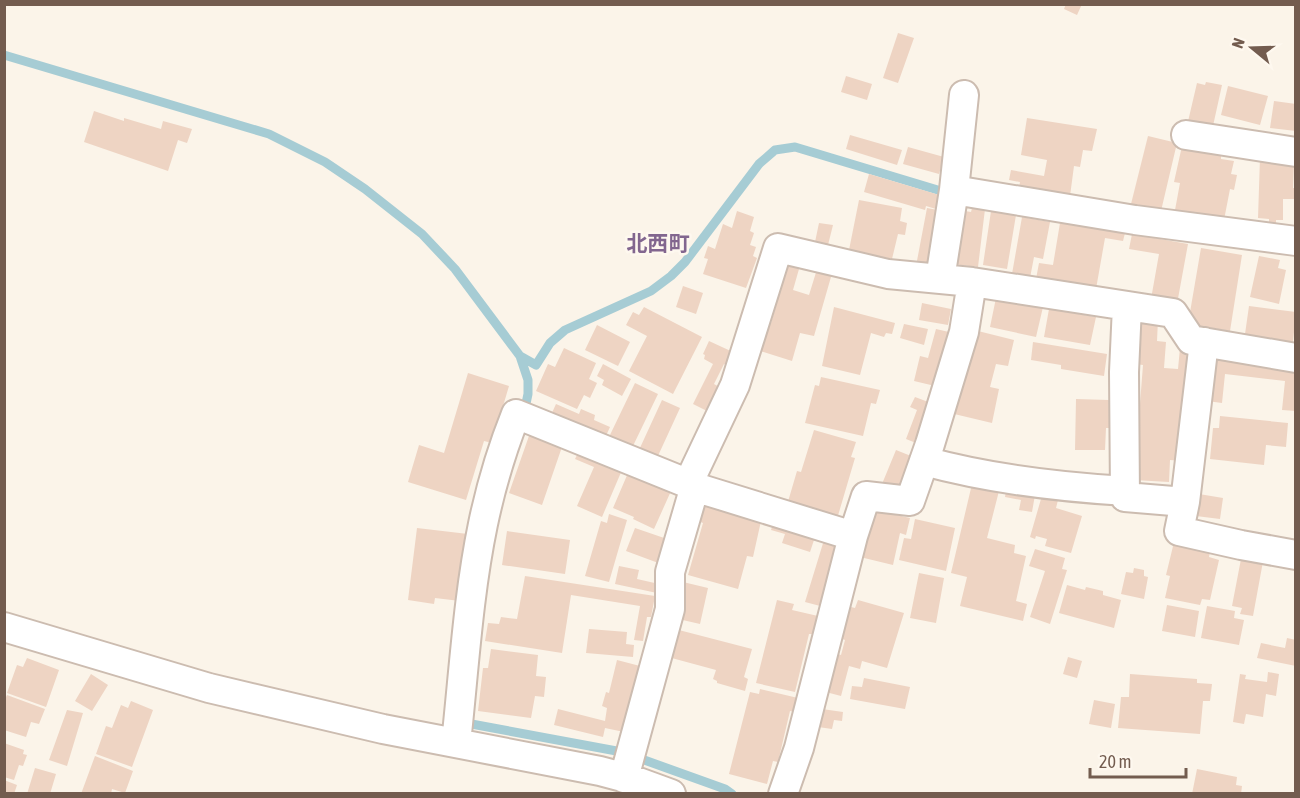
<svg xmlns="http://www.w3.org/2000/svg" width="1300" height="798" font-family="'Asap Condensed','Noto Sans JP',sans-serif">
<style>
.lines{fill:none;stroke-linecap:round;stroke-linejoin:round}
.stream{stroke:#a6ccd4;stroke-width:9}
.building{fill:#eed4c3}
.minor-casing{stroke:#ccbcb0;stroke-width:32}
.minor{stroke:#fff;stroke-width:28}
.labels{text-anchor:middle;stroke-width:5;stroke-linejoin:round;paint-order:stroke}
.neighbourhood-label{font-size:21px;font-weight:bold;fill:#82668f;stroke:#fef8ef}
</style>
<rect width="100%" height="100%" fill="#fbf4e9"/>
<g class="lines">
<path class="stream" d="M4 55 269 134 325 162 365 189 422 234 455 269 520 356 528 380V394L524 413
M520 356 536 365 550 343 565 330 651 291 671 276 685 262 759 164 775 150 795 147 951 194
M467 717 466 723 622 752 725 789 732 794"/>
</g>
<path class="building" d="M1066 4H1082L1077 15 1064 9Z
M898 33 914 38 898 83 883 78Z
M846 76 872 84 867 100 841 92Z
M1206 82 1222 85 1211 135 1186 130 1197 83 1205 85Z
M1228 86 1268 96 1260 125 1221 115Z
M1274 101 1296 104V131L1270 128Z
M94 111 124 121V118L161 129 163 121 192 129 187 143 178 140 168 171 84 142Z
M1027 118 1097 129 1092 151 1083 150 1080 167 1074 166 1070 196 1019 188 1020 182 1009 180 1011 170 1044 176 1047 160 1021 155Z
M850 135 902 150 897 165 846 149Z
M1148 136 1177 143 1161 211 1131 204Z
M1182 146 1221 154V159L1234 161 1231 174 1237 175 1234 190 1230 189 1224 220 1175 210 1180 183 1174 182Z
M908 147 944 157 939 174 903 164Z
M1260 158 1294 163 1293 188H1295V199H1283V220H1276V226L1256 222H1269V219L1258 218Z
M869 174 946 197 936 209 926 206 925 210 864 192Z
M859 200 902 208 900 221 907 223 905 235 898 234 892 259 849 250Z
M927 208 943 211 931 269 916 266Z
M972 208 985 209 978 267 952 264 959 210 971 212Z
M737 211 754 217 750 231 754 233 750 245 756 247 753 256 757 258 746 288 703 274 708 259 704 258 708 246 715 249 723 224 732 228Z
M991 211 1016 215 1007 269 983 265Z
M1022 217 1050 222 1043 259 1034 257 1030 278 1012 274Z
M819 223 833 225 828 245 815 242Z
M1060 223 1125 233 1123 241 1105 238 1096 289 1036 279 1039 263 1053 265Z
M1132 234 1188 244 1177 304 1151 299 1159 254 1129 249Z
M1201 248 1242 255 1230 331 1188 324Z
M1259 256 1280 260 1278 268 1286 270 1279 304 1250 297Z
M785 257 801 262 793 290 809 295 818 266 833 270 814 336 800 333 792 361 757 350 766 322 771 323 776 306 771 304Z
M683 286 703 293 696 314 676 307Z
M996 298 1043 307 1036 337 990 327Z
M922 303 951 309 948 325 919 320Z
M1249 306 1296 312 1293 342 1245 334Z
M644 307 702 337 673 394 629 371 647 336 626 325 633 312 639 315Z
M834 307 895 323 892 334 886 333 884 337 871 333 860 375 822 366Z
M1049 309 1096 317 1090 345 1044 337Z
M1138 318 1158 319 1157 341 1166 342 1164 368 1178 369 1180 348 1191 349 1183 461 1170 460 1169 482 1134 480 1143 365 1135 364Z
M904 324 928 329 924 345 900 338Z
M597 325 630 342 618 366 585 350Z
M936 329 949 332 935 386 914 381 920 356 928 358Z
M970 329 1014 340 1008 366 996 364 990 387 999 389 992 423 950 413Z
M709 341 735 353 728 366 724 364 714 384 721 388 709 412 693 404 713 364 704 359 705 355 703 354Z
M1033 342 1107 354 1104 376 1061 369V365L1031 360Z
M564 348 596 363 589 379 597 383 590 398 584 395 577 409 536 391 548 364 555 367Z
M1213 350 1296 359V411L1282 410 1285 381 1225 374 1222 403 1207 401Z
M603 364 631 379 622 396 602 385 604 380 597 376Z
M468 373 509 386 492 443 484 441 466 500 408 482 419 445 444 453Z
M821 377 880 390 876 404 871 403 863 436 805 423 815 385 819 386Z
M635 383 658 394 632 448 609 437Z
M915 397 931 403 916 443 906 439 917 410 910 407Z
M1076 399 1109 400V413H1113V428H1106L1105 450H1075Z
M662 400 680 408 657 458 639 450Z
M556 404 579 414 581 409 595 415 594 420 610 427 605 438 551 415Z
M1220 416 1288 423 1286 447 1266 445 1264 465 1210 459 1213 428H1219Z
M814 430 856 442 851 457 855 458 837 519 787 505 797 471 801 472Z
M530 433 563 444 542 505 509 493Z
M896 450 916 458 902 493 882 484Z
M579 451 622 470 602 517 577 506 594 467 575 459Z
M628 473 671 491 654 529 633 519 634 517 613 508Z
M972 484 999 491 987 538 1015 545 1014 553 1026 556 1016 601 1027 604 1023 621 960 606 967 577 951 573Z
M1006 491 1035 495 1032 512 1019 510 1021 500 1005 497Z
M1043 492 1059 496 1056 508 1082 516 1071 553 1045 546 1047 539 1036 536 1035 539 1030 537Z
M1199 494 1223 498 1220 519 1196 516Z
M703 504 761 521 753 557 747 556 738 589 688 575 703 523 698 521Z
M871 509 910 518 906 535 900 533 893 565 860 557Z
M609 514 627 520 609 582 585 576 601 521 607 523Z
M915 519 955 528 946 571 899 560 904 538 911 539Z
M773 524 815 537 810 552 782 543 785 534 771 530Z
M417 528 468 534 460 601 435 598 434 604 408 600Z
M635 528 670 540 661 564 626 551Z
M507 531 570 540 565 574 502 565Z
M1175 538 1211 546 1209 557 1219 560 1210 600 1202 599 1200 605 1165 598 1170 576 1166 575Z
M824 540 843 545 824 607 805 602Z
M1221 548 1264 556 1253 616 1240 614 1242 608 1232 606 1241 559 1219 555Z
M1035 549 1065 558 1062 569 1067 570 1050 624 1030 617 1045 571 1029 566Z
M619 566 639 570 637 579 659 584 657 593 615 584Z
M1134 568 1144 570V576L1148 577 1144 599 1121 594 1126 572 1133 573Z
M919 573 944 578 936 623 910 618Z
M525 576 655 596 651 617H647L643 641 634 640 640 606 571 595 562 653 485 641 488 623 499 624 501 617 517 619Z
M683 582 708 588 700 624 674 618Z
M1067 585 1085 590 1086 587 1103 591V595L1121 600 1114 628 1059 613Z
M777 600 794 604 792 610 818 616 813 634H809L795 692 756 683Z
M858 600 904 613 887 668 862 661 860 669 849 666 841 696 822 691 834 653 841 655 845 640 837 637 847 606 855 608Z
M1167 605 1199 611 1195 637 1162 631Z
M1207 606 1235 611 1234 618 1244 620 1239 645 1201 638Z
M589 629 627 632 626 644 634 645 633 657 586 653Z
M675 629 752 649 744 677 748 679 745 691 717 683V681L713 679 716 670 668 657Z
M1287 638 1296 640V666L1257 658 1261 643 1285 648Z
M491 649 538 655 536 676 546 677 544 697 535 696 531 718 478 711 483 668H488Z
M1068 657 1082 661 1077 678 1063 674Z
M27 658 59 670 46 707 7 693 17 665 23 667Z
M617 660 640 666 624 732 605 728 603 737 554 725 558 709 605 721 607 708 602 706 606 692 609 693Z
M1268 672 1279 674 1276 696 1266 694 1263 717 1246 714 1244 724 1233 722 1240 674 1246 675 1245 679 1267 682Z
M91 674 108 685 92 711 75 701Z
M1130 674 1197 679V683L1212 684 1210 701H1203L1200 734 1118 728 1121 697H1129Z
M864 678 910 687 905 709 850 699 852 686 862 687Z
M760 689 798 698 795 712 790 711 778 762 773 761 767 784 729 774 750 692 759 694Z
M7 695 45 709 39 724 31 722 26 737 4 730V701Z
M1094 700 1115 704 1111 728 1089 724Z
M131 701 153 710 132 767 96 754 106 726 112 728 121 705 128 708Z
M815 708 843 712 842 721 834 720 832 729 818 727Z
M67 710 83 713 67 766 49 760Z
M4 743 24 750 23 754 27 755 23 766 19 765 14 780 4 777Z
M95 756 133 771 125 793 112 789 111 794H81Z
M35 768 56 774 50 794H27Z
M1197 769 1237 777 1236 785 1242 786 1241 794H1192Z
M4 780 17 785 14 794H4Z"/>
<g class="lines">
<defs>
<path id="minor" d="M1186 135 1296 152
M954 190 1135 220 1296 241
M940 279 954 190 964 95
M1127 306 1124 372 1125 497 1185 502 1179 531 1241 545 1296 555
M924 461C990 479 1057 487 1126 491
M688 484 735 385 778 248 888 274 972 282 1173 313 1191 340 1296 358
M1185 502 1204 342
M4 627 209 688 383 729 600 771 630 779 671 794
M456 743C464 670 468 596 483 524 491 486 502 449 516 414L704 490 853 536 866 496 910 501 930 444 964 332 972 282
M624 778 670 609V572L695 486
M783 794 799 748 853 536"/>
</defs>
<use href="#minor" class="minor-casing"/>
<use href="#minor" class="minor"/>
</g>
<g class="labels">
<g class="neighbourhood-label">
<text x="658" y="251">北西町</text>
</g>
</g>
<rect width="1300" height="798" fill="none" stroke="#735c4f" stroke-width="12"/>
<g transform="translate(1252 48) rotate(289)" stroke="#fef8ef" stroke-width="4.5" paint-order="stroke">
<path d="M0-4.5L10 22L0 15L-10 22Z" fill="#735c4f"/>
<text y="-9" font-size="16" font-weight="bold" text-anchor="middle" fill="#735c4f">N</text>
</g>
<path d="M1090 768v9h96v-9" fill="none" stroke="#735c4f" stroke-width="3"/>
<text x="1099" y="768" font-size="18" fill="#735c4f" stroke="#fef8ef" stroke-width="4.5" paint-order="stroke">20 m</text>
</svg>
